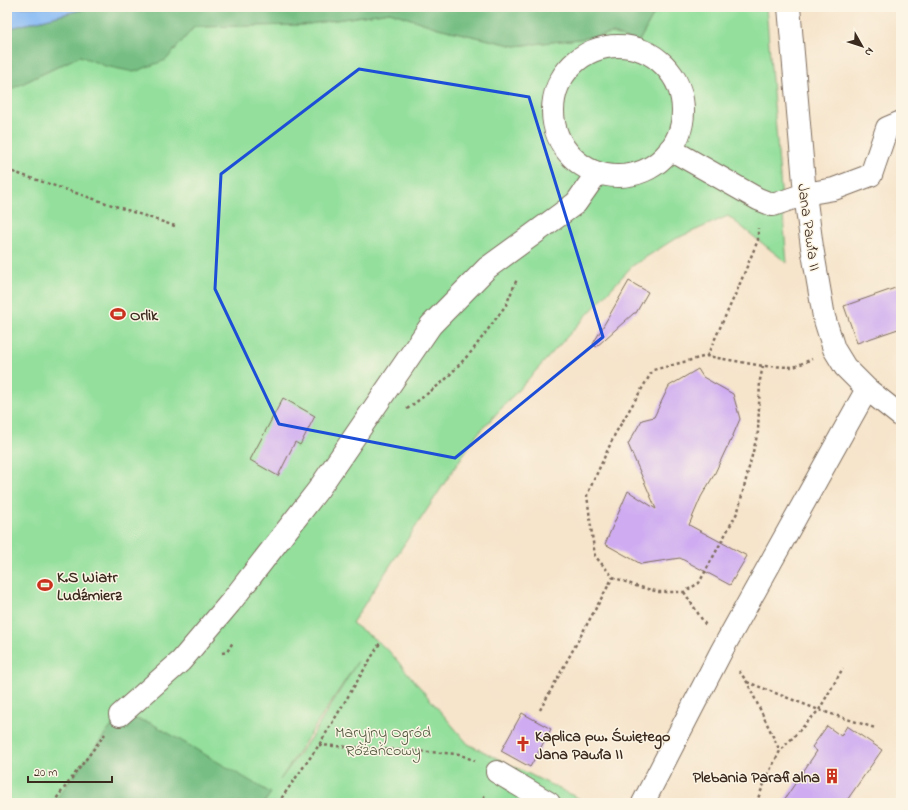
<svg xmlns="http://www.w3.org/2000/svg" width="908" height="810" font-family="'Indie Flower',sans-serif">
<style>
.green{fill:#93df9b;stroke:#67845c;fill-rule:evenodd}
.forest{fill:#76be83;stroke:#587450}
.water{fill:#88bbf5;stroke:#62728a}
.building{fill:#cfacf1}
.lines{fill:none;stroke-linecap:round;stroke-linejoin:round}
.minor-casing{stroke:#7c6b5b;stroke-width:24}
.path{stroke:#7c6b5b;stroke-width:2.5;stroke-dasharray:3 3;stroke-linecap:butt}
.minor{stroke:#fff;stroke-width:22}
.marked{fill:none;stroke:#1d4ed8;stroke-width:3;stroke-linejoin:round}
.labels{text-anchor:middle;stroke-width:3;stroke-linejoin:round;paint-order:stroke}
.street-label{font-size:16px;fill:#3b2a1e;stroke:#fcf5e5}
.poi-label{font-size:16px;font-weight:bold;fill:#3b2a1e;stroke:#fcf5e5;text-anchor:start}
.park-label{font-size:16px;fill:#51573d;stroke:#fcf5e5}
</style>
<rect width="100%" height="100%" fill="#fcf5e5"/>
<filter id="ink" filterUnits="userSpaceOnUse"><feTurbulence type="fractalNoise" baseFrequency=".025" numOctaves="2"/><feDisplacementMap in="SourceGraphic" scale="8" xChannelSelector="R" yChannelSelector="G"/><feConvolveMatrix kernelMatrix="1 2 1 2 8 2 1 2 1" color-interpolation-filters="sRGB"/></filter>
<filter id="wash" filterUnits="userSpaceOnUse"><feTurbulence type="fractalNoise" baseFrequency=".012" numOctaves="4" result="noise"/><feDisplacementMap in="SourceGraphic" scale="16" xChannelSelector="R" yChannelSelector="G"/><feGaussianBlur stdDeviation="0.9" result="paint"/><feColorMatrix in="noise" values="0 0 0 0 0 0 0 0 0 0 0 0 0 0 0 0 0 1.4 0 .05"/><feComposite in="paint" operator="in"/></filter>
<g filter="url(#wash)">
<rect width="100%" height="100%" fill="#f6e4cb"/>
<path class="green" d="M655 7H766L787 263 728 216 673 240 632 266 475 437 352 623 373 638 389 651 468 744 588 803H264L270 793 61 803H7V91L80 56 166 60 194 27 302 25 390 12 438 28 515 46 579 39 613 33 638 43 655 12ZM358 661 312 736 280 780Z"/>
<path class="forest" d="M92 7H655V12L638 43 613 33 579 39 515 46 438 28 390 12 302 25 194 27 166 60 134 72 105 66 80 56 7 91V29Z
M120 715 151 723 271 793 264 803H53Z"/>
<path class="water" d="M7 7H92L7 29Z"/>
<g id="blocks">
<path class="building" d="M629 281 648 292 636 313H634L596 347 593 344Z
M901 286V328L857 343 844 306Z
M698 369 703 377 733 394 740 419 728 447H727L714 475 701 497 689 525 747 556 730 585 680 558 641 564 605 544 628 491 656 509 628 444 642 420 654 417 669 386Z
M283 398 315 416 300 445 295 442 278 476 250 460Z
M522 713 551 729 530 767 501 751Z
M827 726 841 736 847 726 882 750 845 803H782L817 751 812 747Z"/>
</g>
</g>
<g filter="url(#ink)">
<use href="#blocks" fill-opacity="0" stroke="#7c6b5b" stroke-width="1"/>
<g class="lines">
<defs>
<path id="minor" d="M789 7 805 194 812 247 824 317 834 349 845 367 867 389 901 416
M553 111a65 65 0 1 1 130 0a65 65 0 1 1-130 0Z
M670 149 758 199 773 205 805 194 834 189 871 175 887 128 901 122
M120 715 181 661 230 603 318 490 431 325 487 268 576 203 597 173
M497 772 549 803
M643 803 722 650 867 389"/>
</defs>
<use href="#minor" class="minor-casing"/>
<path class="path" d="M7 170 175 226
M707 356 736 293 758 240V228
M763 366 760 380 758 432 738 511 699 583 684 592H659L636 586 613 577 595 556 592 535 587 495 615 434 653 370 707 356 763 366 794 367 812 359
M407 409 444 381 472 351 506 305 517 279
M684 592 707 627
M222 653 227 652 233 642
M739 671 747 682 780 751
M747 682 819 710 875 728
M540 710 613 577
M319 745 459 754 475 761
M53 803 105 734
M278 803 319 745 380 643
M480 803 485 795
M756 803 769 772 780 751 819 710 843 668"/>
<use href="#minor" class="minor"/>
</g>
</g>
<path class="marked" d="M359 69 529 97 603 337 455 458 279 424 215 289 221 174Z"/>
<defs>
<symbol id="stadium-bare" viewBox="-9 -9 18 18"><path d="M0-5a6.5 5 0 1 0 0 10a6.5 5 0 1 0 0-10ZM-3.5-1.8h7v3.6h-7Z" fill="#c8321e" stroke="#fcf5e5" stroke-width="2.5" paint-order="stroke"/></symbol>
<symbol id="church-bare" viewBox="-9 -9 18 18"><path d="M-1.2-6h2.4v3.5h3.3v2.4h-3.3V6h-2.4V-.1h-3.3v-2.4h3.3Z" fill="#c8321e" stroke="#fcf5e5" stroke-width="2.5" paint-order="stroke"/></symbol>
<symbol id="building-bare" viewBox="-9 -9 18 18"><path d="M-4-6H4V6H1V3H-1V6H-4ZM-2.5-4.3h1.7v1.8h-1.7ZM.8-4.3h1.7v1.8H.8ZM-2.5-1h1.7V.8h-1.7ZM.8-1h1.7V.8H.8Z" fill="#c8321e" stroke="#fcf5e5" stroke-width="2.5" paint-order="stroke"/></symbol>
</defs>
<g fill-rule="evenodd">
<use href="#stadium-bare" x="107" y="303" width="22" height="22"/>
<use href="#stadium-bare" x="34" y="574" width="22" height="22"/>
<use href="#church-bare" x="512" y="733" width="22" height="22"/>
<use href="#building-bare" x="821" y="765" width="22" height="22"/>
</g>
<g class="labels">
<g class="street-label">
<text transform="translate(810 227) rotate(82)" y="6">Jana Pawła II</text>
</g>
<g class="poi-label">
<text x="130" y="320">Orlik</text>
<text x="57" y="582">K.S Wiatr<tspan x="57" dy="18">Ludźmierz</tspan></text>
<text x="535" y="741">Kaplica pw. Świętego<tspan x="535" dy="18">Jana Pawła II</tspan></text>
<text x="820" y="782" text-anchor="end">Plebania Parafialna</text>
</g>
<g class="park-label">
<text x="383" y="737">Maryjny Ogród<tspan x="383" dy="18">Różańcowy</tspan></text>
</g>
</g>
<rect width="908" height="810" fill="none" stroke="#fcf5e5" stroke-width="24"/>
<g transform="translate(862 46) rotate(129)" stroke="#fcf5e5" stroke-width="3" paint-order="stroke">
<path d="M0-3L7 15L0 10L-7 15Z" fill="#3b2a1e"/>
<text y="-6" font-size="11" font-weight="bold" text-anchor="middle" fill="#3b2a1e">N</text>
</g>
<path d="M28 776v6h84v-6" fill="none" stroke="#3b2a1e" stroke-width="2"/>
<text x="34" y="776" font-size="12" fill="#3b2a1e" stroke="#fcf5e5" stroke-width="3" paint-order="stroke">20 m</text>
</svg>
